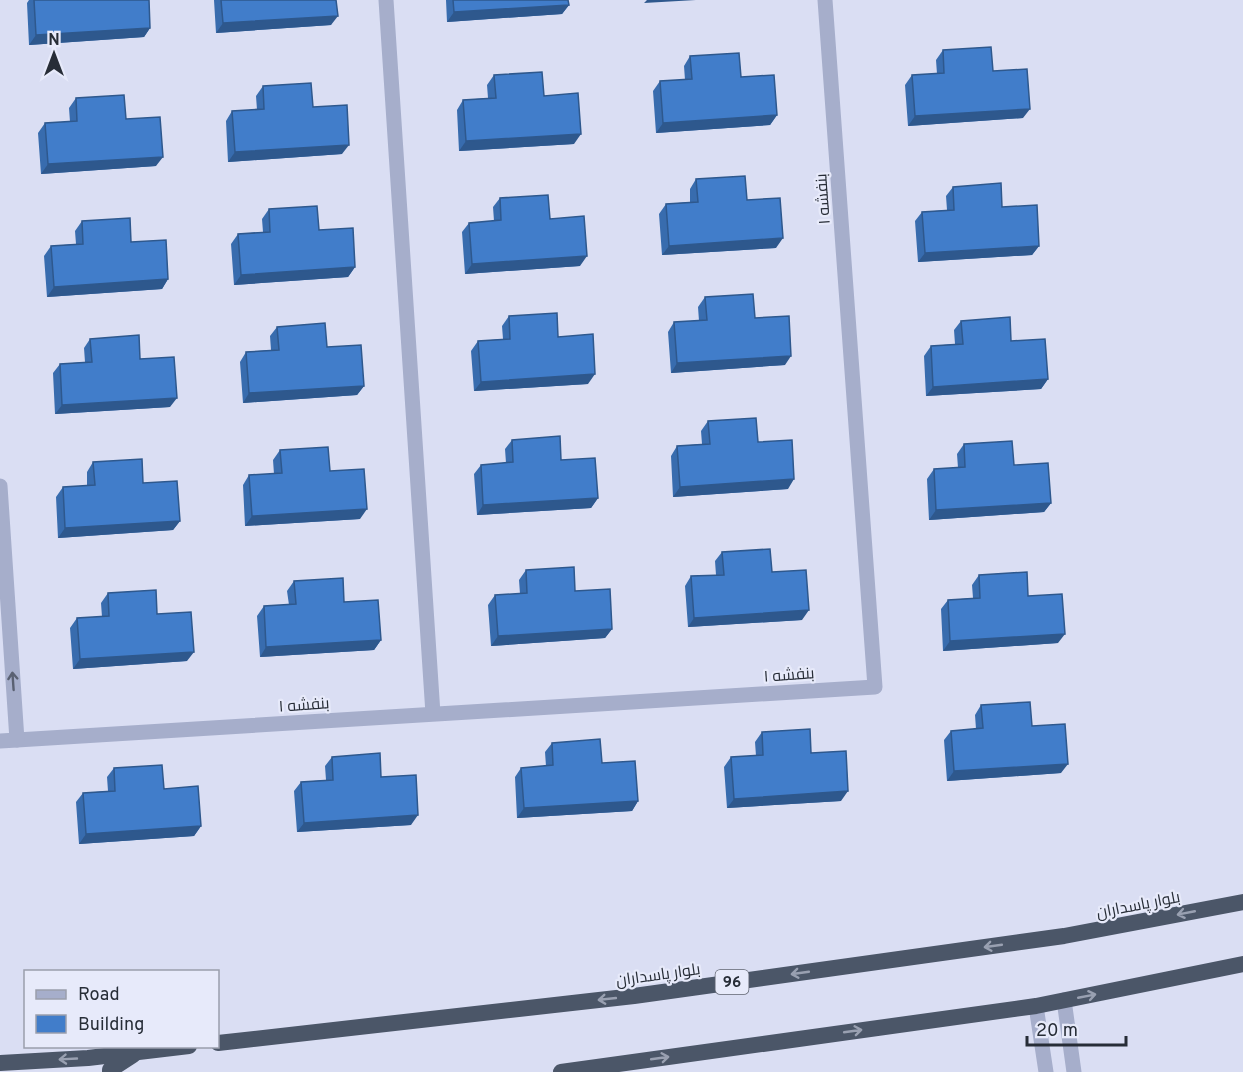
<svg xmlns="http://www.w3.org/2000/svg" width="1243" height="1072" font-family="Overpass,Cairo,sans-serif">
<style>
.lines{fill:none;stroke-linecap:round;stroke-linejoin:round}
.minor{stroke:#a6aecb;stroke-width:15}
.tertiary{stroke:#a6aecb;stroke-width:15}
.trunk{stroke:#4b5668;stroke-width:16}
.wall{fill:#386cae}
.shaded-wall{fill:#2e588d}
.building{fill:#417dca;stroke:#2e588d;stroke-width:1.5}
.oneway{stroke:#5a6172}
.oneway2{stroke:#99a0b1}
.labels{text-anchor:middle;stroke-width:4.5;stroke-linejoin:round;paint-order:stroke}
.shield{fill:#e7eafa;stroke:#616672;stroke-width:1.5}
.shield-label{font-size:15px;font-weight:bold;fill:#272d37}
.street-label{font-size:16px;fill:#272d37;stroke:#e7eafa}
</style>
<rect width="100%" height="100%" fill="#dadef3"/>
<g class="lines">
<path class="minor" d="M386 0 433 714
M17 740 875 687 825 0"/>
<path class="tertiary" d="M0 486 17 740 0 741
M1064 1000 1074 1072
M1036 1006 1046 1072"/>
<path class="trunk" d="M218 1043 634 996 1064 936 1243 902
M0 1063 88 1058 189 1046
M110 1072V1070L133 1055
M561 1072 1036 1006 1243 964"/>
</g>
<path class="wall" d="M29 0H149L150 28 144 37 29 45 27 3Z
M214 0H336L331 25 216 33Z
M446 0H568L569 5 562 14 447 22Z
M943 50 993 71 1023 118 908 126 905 85 912 75 937 74 936 60Z
M690 56 741 77 777 115 770 125 656 133 653 91 660 81 685 80 684 66Z
M494 75 544 96 574 144 459 151 457 110 463 100 488 98 487 85Z
M263 86 313 107 342 154 228 162 226 121 232 111 257 110 256 96Z
M76 98 126 119 156 166 41 174 38 133 45 123 70 122 69 108Z
M696 179 747 200 776 248 662 255 659 214 666 204 690 202V189Z
M953 187 1002 207 1039 246 1032 255 918 262 915 221 922 212 947 210 946 196Z
M500 198 550 219 580 266 465 274 462 232 469 223 494 221 493 207Z
M269 209 319 230 355 267 348 277 234 285 231 244 238 234 263 232 262 219Z
M82 221 131 242 168 279 162 289 47 297 44 256 51 246 76 244 75 231Z
M705 297 755 318 785 365 671 373 668 332 674 322 699 321 698 307Z
M509 316 558 337 588 384 474 391 471 351 478 341 503 339 502 326Z
M961 321 1011 341 1048 379 1041 389 926 396 924 356 931 346 955 344 954 330Z
M277 327 327 347 364 386 357 395 243 403 240 362 246 352 271 350 270 336Z
M90 339 140 359 170 407 55 414 53 373 60 364 85 362 84 348Z
M708 421 758 442 788 489 673 497 671 456 677 446 702 444 701 431Z
M512 440 561 460 598 498 591 508 477 515 474 474 481 465 506 463 505 449Z
M964 444 1014 465 1051 503 1044 512 929 520 927 479 934 469 958 468 957 454Z
M280 450 330 471 360 519 245 526 243 485 249 475 274 474 273 460Z
M93 462 143 483 180 521 173 530 58 538 56 497 63 487 87 486V472Z
M722 552 772 572 802 620 688 627 685 586 691 576 716 575 715 561Z
M526 570 575 591 612 629 605 638 491 646 488 605 495 595 520 594 519 580Z
M979 575 1028 596 1058 643 943 651 941 609 948 600 973 598 972 585Z
M294 581 344 602 381 640 374 650 260 657 257 616 264 606 289 605 287 591Z
M108 593 157 614 187 661 73 669 70 628 77 618 102 617 101 603Z
M981 705 1032 726 1061 773 947 781 944 740 951 731 976 729 975 715Z
M762 732 811 753 841 801 727 808 724 767 731 757 756 756 755 742Z
M552 743 602 763 638 801 632 811 517 818 515 777 521 768 546 766 545 752Z
M332 757 381 777 411 825 297 832 294 791 301 782 326 780 325 766Z
M114 768 164 789 201 826 194 836 79 844 76 802 83 793 108 791 107 777Z"/>
<path class="shaded-wall" d="M647 0H696L644 3Z
M569 5 562 14 447 22 454 12Z
M338 16 331 25 216 33 223 23Z
M150 28 144 37 29 45 36 35Z
M1030 109 1023 118 908 126 915 116Z
M777 115 770 125 656 133 663 123Z
M581 134 574 144 459 151 466 141Z
M349 145 342 154 228 162 235 152Z
M163 157 156 166 41 174 48 164Z
M783 238 776 248 662 255 669 246Z
M1039 246 1032 255 918 262 925 253Z
M587 256 580 266 465 274 472 264Z
M355 267 348 277 234 285 241 275Z
M168 279 162 289 47 297 54 287Z
M791 356 785 365 671 373 677 363Z
M595 374 588 384 474 391 481 382Z
M1048 379 1041 389 926 396 933 387Z
M364 386 357 395 243 403 249 393Z
M177 398 170 407 55 414 62 405Z
M794 479 788 489 673 497 680 487Z
M598 498 591 508 477 515 483 505Z
M1051 503 1044 512 929 520 936 510Z
M367 509 360 519 245 526 252 516Z
M180 521 173 530 58 538 65 528Z
M809 610 802 620 688 627 694 618Z
M612 629 605 638 491 646 498 636Z
M1065 634 1058 643 943 651 950 641Z
M381 640 374 650 260 657 266 647Z
M194 652 187 661 73 669 80 659Z
M1068 764 1061 773 947 781 954 771Z
M848 791 841 801 727 808 734 799Z
M638 801 632 811 517 818 524 808Z
M418 815 411 825 297 832 304 823Z
M201 826 194 836 79 844 86 834Z"/>
<path class="building" d="M34 0H149L150 28 36 35Z
M221 0H336L338 16 223 23Z
M453 0H568L569 5 454 12Z
M991 47 993 71 1027 69 1030 109 915 116 912 75 944 73 943 50Z
M739 53 741 77 774 75 777 115 663 123 660 81 692 79 690 56Z
M542 72 544 96 578 93 581 134 466 141 463 100 496 98 494 75Z
M311 83 313 107 347 105 349 145 235 152 232 111 264 109 263 86Z
M124 95 126 119 160 117 163 157 48 164 45 123 77 121 76 98Z
M745 176 747 200 780 198 783 238 669 246 666 204 698 202 696 179Z
M1001 183 1002 207 1037 205 1039 246 925 253 922 212 954 210 953 187Z
M548 195 550 219 584 216 587 256 472 264 469 223 501 220 500 198Z
M317 206 319 230 353 228 355 267 241 275 238 234 270 232 269 209Z
M130 218 131 242 166 240 168 279 54 287 51 246 83 244 82 221Z
M753 294 755 318 789 316 791 356 677 363 674 322 707 320 705 297Z
M557 313 558 337 593 334 595 374 481 382 478 341 510 339 509 316Z
M1010 317 1011 341 1045 339 1048 379 933 387 931 346 963 344 961 321Z
M325 323 327 347 361 345 364 386 249 393 246 352 279 350 277 327Z
M139 335 140 359 174 357 177 398 62 405 60 364 92 362 90 339Z
M756 418 758 442 792 440 794 479 680 487 677 446 710 444 708 421Z
M560 436 561 460 595 458 598 498 483 505 481 465 513 462 512 440Z
M1012 441 1014 465 1048 463 1051 503 936 510 934 469 965 467 964 444Z
M328 447 330 471 364 469 367 509 252 516 249 475 282 473 280 450Z
M142 459 143 483 177 481 180 521 65 528 63 487 95 485 93 462Z
M770 549 772 572 806 570 809 610 694 618 691 576 724 575 722 552Z
M574 567 575 591 610 589 612 629 498 636 495 595 527 593 526 570Z
M1027 572 1028 596 1062 594 1065 634 950 641 948 600 980 598 979 575Z
M343 578 344 602 378 600 381 640 266 647 264 606 296 604 294 581Z
M156 590 157 614 191 612 194 652 80 659 77 618 109 616 108 593Z
M1030 702 1032 726 1065 724 1068 764 954 771 951 731 983 728 981 705Z
M810 729 811 753 846 751 848 791 734 799 731 757 763 755 762 732Z
M600 739 602 763 635 761 638 801 524 808 521 768 553 765 552 743Z
M380 753 381 777 416 775 418 815 304 823 301 782 333 780 332 757Z
M162 765 164 789 198 786 201 826 86 834 83 793 115 791 114 768Z"/>
<defs><path id="oneway-shaft" d="M-6 0H5M1.5-3L5.5 0L1.5 3" fill="none" stroke-width="1.6" stroke-linecap="round" stroke-linejoin="round" transform="scale(1.5)"/></defs>
<use class="oneway" href="#oneway-shaft" transform="translate(13 681) rotate(-94)"/>
<g class="oneway2">
<use href="#oneway-shaft" transform="translate(1186 913) rotate(169)"/>
<use href="#oneway-shaft" transform="translate(993 946) rotate(172)"/>
<use href="#oneway-shaft" transform="translate(800 973) rotate(172)"/>
<use href="#oneway-shaft" transform="translate(1087 996) rotate(-11)"/>
<use href="#oneway-shaft" transform="translate(607 999) rotate(174)"/>
<use href="#oneway-shaft" transform="translate(853 1031) rotate(-8)"/>
<use href="#oneway-shaft" transform="translate(660 1058) rotate(-8)"/>
<use href="#oneway-shaft" transform="translate(68 1059) rotate(177)"/>
</g>
<g class="labels">
<rect class="shield" x="715.5" y="970" width="33" height="24" rx="4.5"/>
<g class="shield-label">
<text x="732" y="987">96</text>
</g>
<g class="street-label">
<text transform="translate(822 199) rotate(-94)" y="6">بنفشه ۱</text>
<text transform="translate(789 674) rotate(-4)" y="6">بنفشه ۱</text>
<text transform="translate(304 704) rotate(-4)" y="6">بنفشه ۱</text>
<text transform="translate(1138 904) rotate(-11)" y="6">بلوار پاسداران</text>
<text transform="translate(658 974) rotate(-8)" y="6">بلوار پاسداران</text>
</g>
</g>
<rect x="24" y="970" width="195" height="78" fill="#e7eafa" stroke="#9a9eac" stroke-width="1.5"/>
<rect x="36" y="990" width="30" height="9" fill="#a6aecb" stroke="#9a9eac" stroke-width="1.5"/>
<text x="78" y="1000" font-size="18" fill="#272d37">Road</text>
<rect x="36" y="1015" width="30" height="18" fill="#417dca" stroke="#9a9eac" stroke-width="1.5"/>
<text x="78" y="1030" font-size="18" fill="#272d37">Building</text>
<g transform="translate(54 54)" stroke="#e7eafa" stroke-width="4.5" paint-order="stroke">
<path d="M0-4.5L10 22L0 15L-10 22Z" fill="#272d37"/>
<text y="-9" font-size="16" font-weight="bold" text-anchor="middle" fill="#272d37">N</text>
</g>
<path d="M1027 1036v9h99v-9" fill="none" stroke="#272d37" stroke-width="3"/>
<text x="1036" y="1036" font-size="18" fill="#272d37" stroke="#e7eafa" stroke-width="4.5" paint-order="stroke">20 m</text>
</svg>
